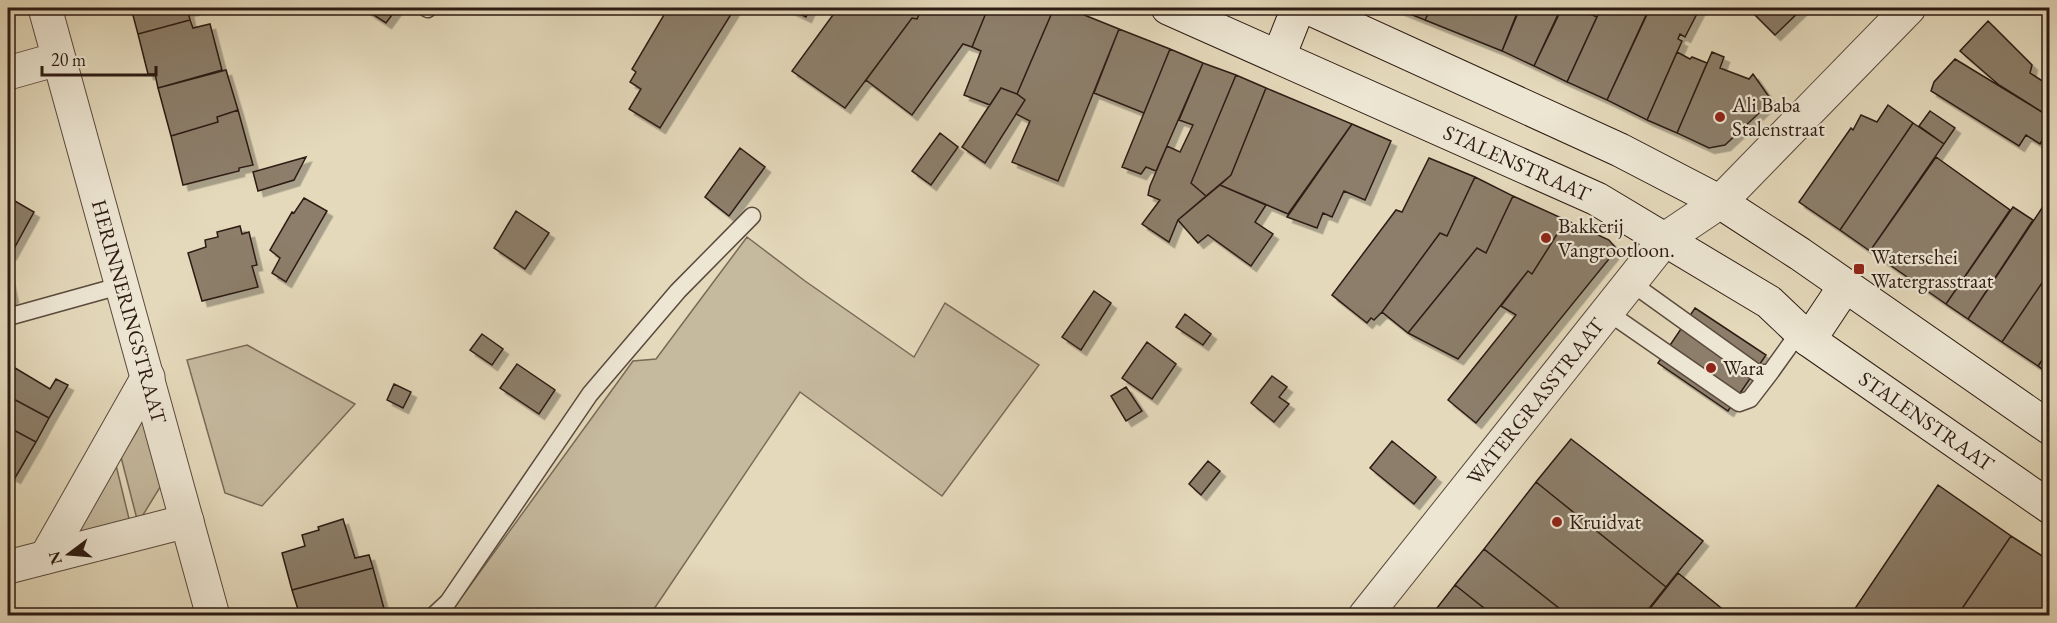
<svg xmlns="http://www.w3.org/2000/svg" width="2057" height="623" font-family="'EB Garamond',serif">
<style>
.green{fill:#c5b99e;stroke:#796a58;stroke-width:1.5}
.building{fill:#8c7e6a;stroke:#2d1b13;stroke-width:1.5;filter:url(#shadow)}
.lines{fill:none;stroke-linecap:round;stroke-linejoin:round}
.lane-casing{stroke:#5b4a3d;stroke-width:19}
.street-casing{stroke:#5b4a3d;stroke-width:35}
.secondary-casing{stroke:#2d1b13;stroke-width:35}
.lane{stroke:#ede6d3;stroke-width:16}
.street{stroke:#ede6d3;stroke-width:33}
.secondary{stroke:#ede6d3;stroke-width:33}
.poi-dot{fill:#8f2418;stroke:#ede6d3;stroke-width:2}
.labels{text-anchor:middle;stroke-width:4.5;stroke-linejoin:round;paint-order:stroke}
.poi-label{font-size:21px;fill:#2d1b13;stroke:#ede6d3;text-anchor:start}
.street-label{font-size:21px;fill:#2d1b13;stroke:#ede6d3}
</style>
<defs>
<filter id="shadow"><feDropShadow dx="5.5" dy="5.5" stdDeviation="0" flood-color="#0004"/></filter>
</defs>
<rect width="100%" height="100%" fill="#e4d9bb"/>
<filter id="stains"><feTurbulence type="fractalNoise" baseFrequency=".00333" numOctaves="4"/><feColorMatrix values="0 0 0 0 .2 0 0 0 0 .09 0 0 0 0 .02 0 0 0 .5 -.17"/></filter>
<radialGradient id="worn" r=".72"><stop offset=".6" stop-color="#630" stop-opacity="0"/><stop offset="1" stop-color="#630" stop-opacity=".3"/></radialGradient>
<path class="green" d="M747 237 805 281 914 357 945 303 1039 365 942 496 800 392 650 615 448 616 633 361 656 359Z
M247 345 355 404 262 506 225 493 187 360Z
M146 402 167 476 138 523 121 457 137 431 134 421Z
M114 457 131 527 62 545Z"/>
<path class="building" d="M131 8H199L188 11 190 20 138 34Z
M363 8H397L386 23Z
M668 8H735L660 128 629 109 641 89 630 82 636 72 632 69Z
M790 8H810L806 17 789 9Z
M838 8H922L917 19 912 18 845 108 792 71Z
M922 8H988L972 47 963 44 912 115 866 80 912 18 917 19Z
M988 8H1054L1017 94 1001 88 990 105 964 95 981 51 972 47Z
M1054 8H1067L1119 29 1058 181 1012 162 1030 121 1016 114 1025 100 1017 94Z
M1395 8H1431L1425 20Z
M1431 8H1519L1502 51 1425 20Z
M1520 8H1561L1534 66 1502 51Z
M1562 8H1576L1597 17 1567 82 1534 66Z
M1601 8H1636L1647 13 1607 100 1567 82Z
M1650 8H1700L1685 37 1680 34 1678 39 1682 41 1647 120 1607 100Z
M1748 8H1803L1775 35Z
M190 20 193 28 210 24 222 70 158 88 155 74H148L138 34Z
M1988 21 2032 65 2030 73 2050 86V117L1999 85 1960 51Z
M1119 29 1170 49 1144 113 1094 93Z
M1170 49 1203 63 1156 171 1146 167 1141 174 1122 167Z
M1677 52 1690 59 1692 57 1707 63 1677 133 1647 120Z
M1712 52 1724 57 1720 68 1749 79 1753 74 1772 101 1725 145 1709 148 1677 133Z
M1955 59 2050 117V128L2040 144 2026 135 2019 146 1931 91 1934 82Z
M1203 63 1236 75 1191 183 1206 196 1178 220 1169 242 1142 224 1160 200 1148 195 1150 186 1167 146 1180 152 1193 125 1179 120Z
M226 70 238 110 217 117 218 122 171 136 158 88Z
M1236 75 1266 88 1231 175 1206 196 1191 183Z
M1001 88 1017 94 1025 100 985 163 962 147Z
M1266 88 1352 124 1288 214 1220 185 1231 175Z
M1888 105 1913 123 1840 230 1799 202 1851 128 1853 130 1861 115 1877 122Z
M238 110 253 165 239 168V171L183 185 171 136 218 122 217 117Z
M1930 111 1955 128 1944 144 1919 126Z
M1913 123 1944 144 1870 251 1840 230Z
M1352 124 1391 141 1365 200 1344 191 1332 217 1323 213 1317 228 1287 217Z
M940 133 958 147 931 185 912 171Z
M740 148 765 167 729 216 705 197Z
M306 157 294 180 258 191 253 172Z
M1936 157 2010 210 1946 304 1870 251Z
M1429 158 1475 177 1447 236 1440 233 1382 312 1374 320 1371 318 1367 323 1332 295 1396 210 1402 212Z
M1475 177 1513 196 1486 253 1477 248 1408 333 1382 312 1440 233 1447 236Z
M1220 185 1266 205 1255 222 1273 234 1251 266 1208 235 1198 243 1178 220Z
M1513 196 1566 220 1532 274 1528 271 1458 359 1408 333 1477 248 1486 253Z
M8 197 34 212 11 254 9 253 8 257Z
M304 198 327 211 286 282 272 273 280 258 270 250 292 212 294 213Z
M2013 207 2033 220 1968 319 1946 304Z
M2042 208 2050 213V271L2002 342 1968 319Z
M516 211 549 233 525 269 494 248Z
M1566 220 1609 240 1615 247 1613 254 1476 423 1448 400 1516 315 1501 306 1528 271 1532 274Z
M240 226 242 234 249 232 257 265 252 266 258 287 202 301 188 253 206 247 205 240 218 237 217 232Z
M2050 271V349L2038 366 2002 342Z
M8 273 13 297 11 298 12 306 8 307Z
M1094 291 1111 303 1081 350 1062 337Z
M1695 308 1766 355 1728 411 1658 363Z
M1185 314 1211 334 1203 345 1176 327Z
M482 334 503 349 492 365 470 350Z
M1147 342 1176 364 1152 399 1122 378Z
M2050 349V375L2038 366Z
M517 364 555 390 539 414 500 388Z
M10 365 50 389 56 379 68 385 49 418 8 396V369Z
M1272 376 1287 387 1279 397 1289 404 1274 422 1251 403Z
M394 384 411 392 403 408 387 400Z
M1126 387 1142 411 1126 421 1111 396Z
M8 396 49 418 36 442 8 427Z
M8 427 36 442 15 478 8 474Z
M1571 439 1703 541 1666 587 1536 482Z
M1392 441 1436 477 1414 504 1370 468Z
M1208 461 1220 471 1201 495 1189 484Z
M1536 482 1666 587 1643 616H1569L1484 549Z
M1938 485 2011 536 1957 616H1850Z
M343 519 355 558 369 555 373 568 292 590 282 553 305 546 302 535 319 530 318 527Z
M2011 536 2050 561V616H1957Z
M1484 549 1569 616H1494L1455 585Z
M373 568 386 616H300L292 590Z
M1678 573 1731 616H1644Z
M1455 585 1494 616H1437L1433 613Z"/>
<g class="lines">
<defs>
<path id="lane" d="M426 8 428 9
M1630 282 1757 373H1770L1800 331
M1606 311 1739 403 1750 399 1770 373
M8 317 123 285
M433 616 448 602 590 394 678 291 752 216"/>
<g id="street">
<path id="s1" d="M45 8 213 616"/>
<path d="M8 73 58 59"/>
<path d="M46 557 148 377"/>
<path d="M8 567 187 521"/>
<path id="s2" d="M1365 616 1665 239 1720 202 1909 8"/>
</g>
<g id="secondary">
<path id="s3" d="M1168 8 1597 199 1769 302 1809 340 2050 507"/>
<path d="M1309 8 1620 150 1720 202 1800 254 2050 428"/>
<path d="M1279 56 1298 8"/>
<path d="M1809 340 1845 286"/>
</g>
</defs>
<use href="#lane" class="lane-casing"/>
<use href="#street" class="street-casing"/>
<use href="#secondary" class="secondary-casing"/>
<use href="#lane" class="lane"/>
<use href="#street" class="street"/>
<use href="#secondary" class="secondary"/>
</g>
<g class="poi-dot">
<circle cx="1720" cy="117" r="6"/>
<circle cx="1546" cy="238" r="6"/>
<rect x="1853" y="263" width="12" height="12" rx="3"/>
<circle cx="1711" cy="368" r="6"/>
<circle cx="1557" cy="522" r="6"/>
</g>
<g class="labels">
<g class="poi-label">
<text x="1732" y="112">Ali Baba<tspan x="1732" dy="24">Stalenstraat</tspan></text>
<text x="1558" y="233">Bakkerij<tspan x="1558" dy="24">Vangrootloon.</tspan></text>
<text x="1871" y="264">Waterschei<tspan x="1871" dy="24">Watergrasstraat</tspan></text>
<text x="1723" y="375">Wara</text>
<text x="1569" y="529">Kruidvat</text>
</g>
<g class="street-label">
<text dy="7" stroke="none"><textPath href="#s3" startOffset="382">STALENSTRAAT</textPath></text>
<text dy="7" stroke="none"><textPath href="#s1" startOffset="315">HERINNERINGSTRAAT</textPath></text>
<text dy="7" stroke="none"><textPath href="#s2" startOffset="274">WATERGRASSTRAAT</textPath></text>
<text dy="7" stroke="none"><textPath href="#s3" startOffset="868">STALENSTRAAT</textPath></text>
</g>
</g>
<rect width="2057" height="623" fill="none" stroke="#e4d9bb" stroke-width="30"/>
<rect x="9" y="9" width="2039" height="605" fill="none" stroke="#2d1b13" stroke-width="3"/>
<rect x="15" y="15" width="2027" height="593" fill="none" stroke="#2d1b13" stroke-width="1.5"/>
<g transform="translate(69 554) rotate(254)" stroke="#ede6d3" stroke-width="4.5" paint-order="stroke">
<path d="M0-4.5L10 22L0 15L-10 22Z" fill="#2d1b13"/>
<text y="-9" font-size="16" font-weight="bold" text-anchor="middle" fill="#2d1b13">N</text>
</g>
<path d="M42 66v9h114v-9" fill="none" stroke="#2d1b13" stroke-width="3"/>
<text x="51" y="66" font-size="18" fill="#2d1b13" stroke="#ede6d3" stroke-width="4.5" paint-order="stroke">20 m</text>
<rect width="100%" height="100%" filter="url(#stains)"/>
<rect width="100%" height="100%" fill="url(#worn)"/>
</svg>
